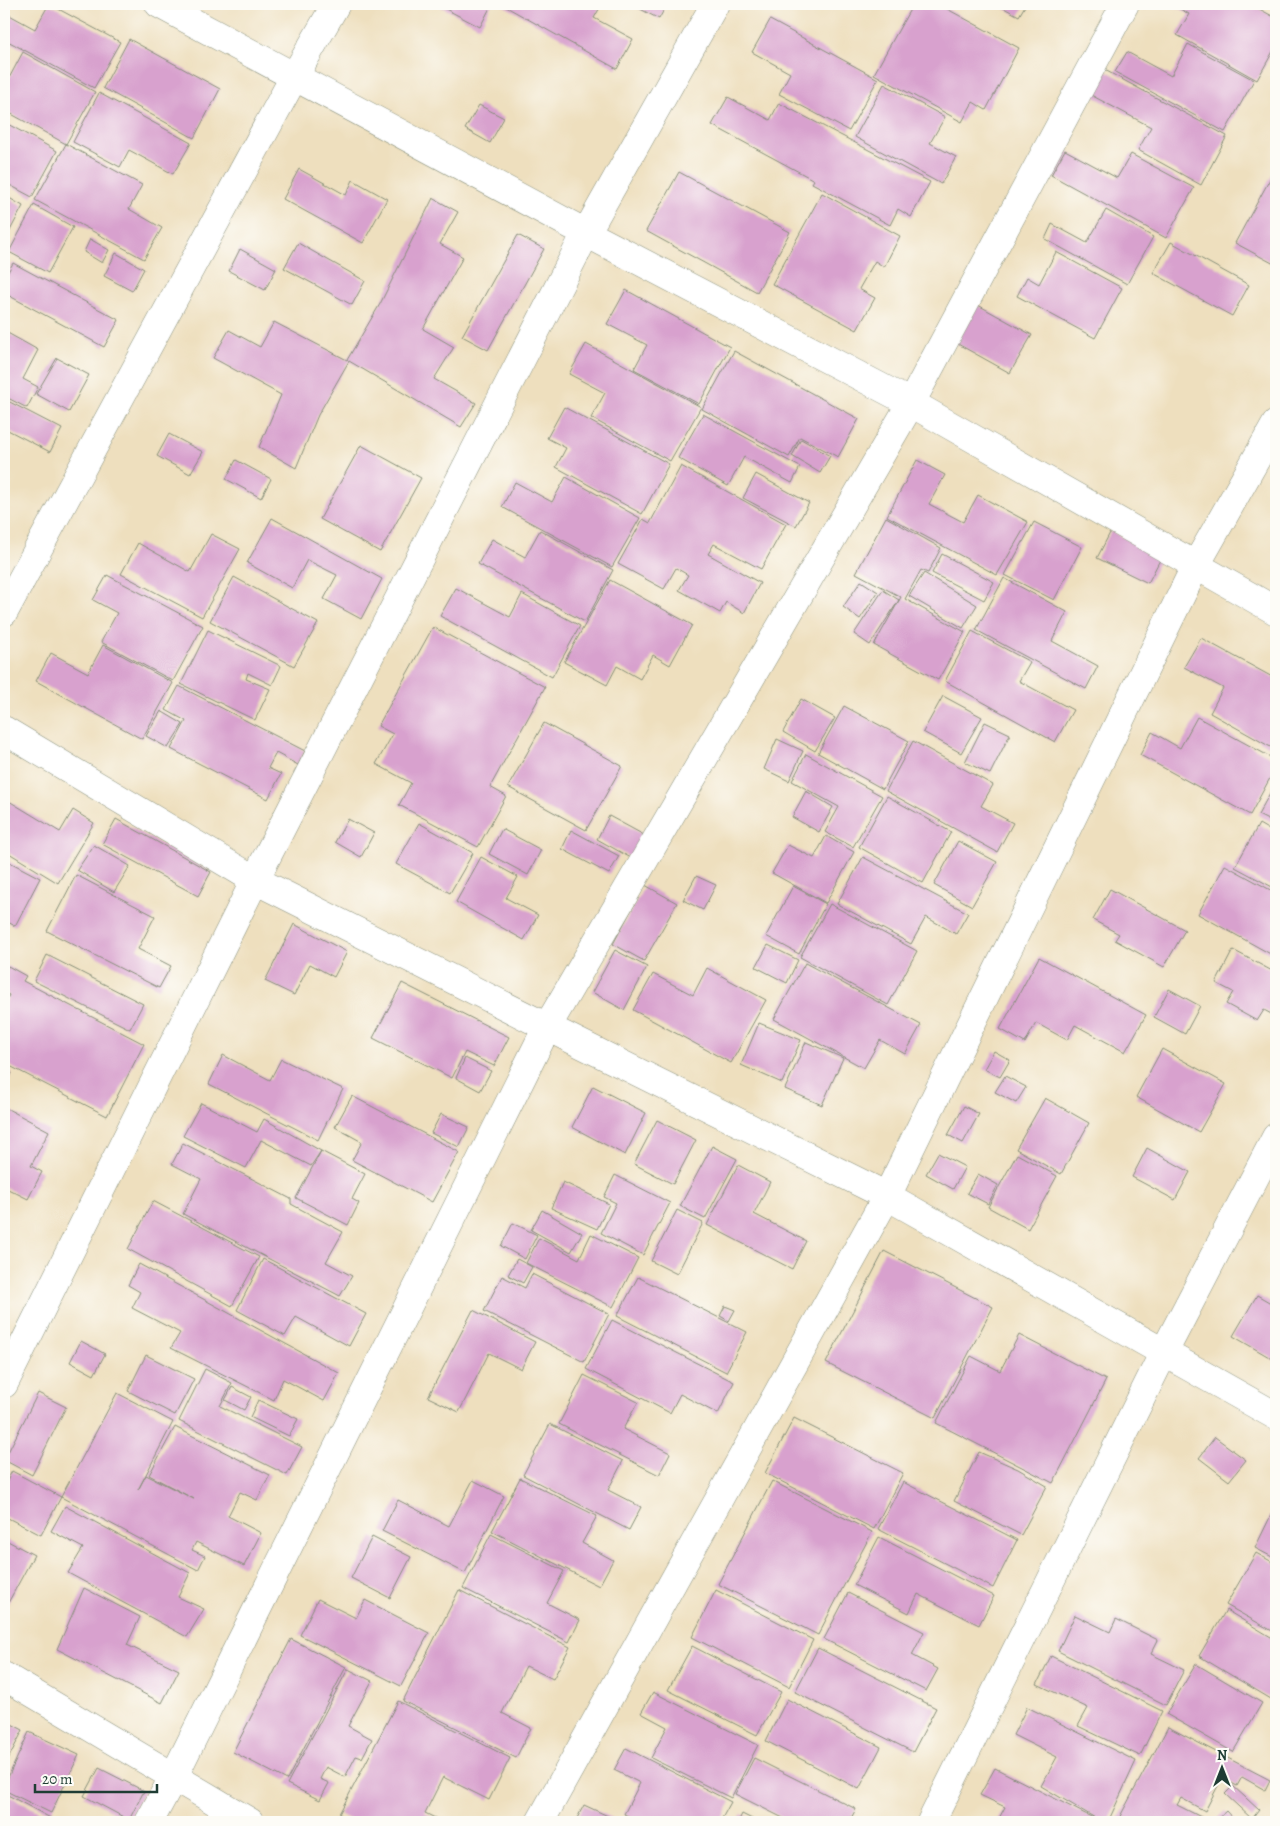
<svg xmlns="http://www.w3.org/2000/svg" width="1280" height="1826" font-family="Alegreya,serif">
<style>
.building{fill:#d8a1ce}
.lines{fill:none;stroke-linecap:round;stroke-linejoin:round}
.minor-casing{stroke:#868e79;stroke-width:29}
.minor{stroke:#fff;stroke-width:28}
</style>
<rect width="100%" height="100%" fill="#fdfcf7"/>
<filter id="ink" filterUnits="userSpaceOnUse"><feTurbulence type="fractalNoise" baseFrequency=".02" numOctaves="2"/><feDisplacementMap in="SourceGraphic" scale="10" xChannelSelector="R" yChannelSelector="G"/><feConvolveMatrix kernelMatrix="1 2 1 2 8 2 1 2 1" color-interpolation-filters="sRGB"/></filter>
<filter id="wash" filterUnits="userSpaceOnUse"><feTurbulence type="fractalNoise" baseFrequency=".0096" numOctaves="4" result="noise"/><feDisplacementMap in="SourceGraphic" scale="20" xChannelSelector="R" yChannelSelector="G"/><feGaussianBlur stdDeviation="1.12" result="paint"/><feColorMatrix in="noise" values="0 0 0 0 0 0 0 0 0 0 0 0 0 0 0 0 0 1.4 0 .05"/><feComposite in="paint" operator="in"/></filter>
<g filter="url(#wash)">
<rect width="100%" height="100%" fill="#eedfbe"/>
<g id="blocks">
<path class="building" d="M49 4 120 42 94 88 4 39V12L35 29Z
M436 4H492L480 27Z
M501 4H602L594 18 633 39 617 69Z
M631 4H667L659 19Z
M913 4H938L1019 48 986 110 973 102 962 122 874 74Z
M996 4H1026L1019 16Z
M1171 4H1250L1276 18V46L1257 80 1177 35 1189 14Z
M770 20 878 79 849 131 779 94 790 73 752 52Z
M129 39 220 89 194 138 103 88Z
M1188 44 1254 80 1225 132 1115 72 1127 52 1171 76Z
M23 52 95 92 66 144 4 110V77L8 80Z
M1103 69 1227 136 1201 185 1138 150 1151 127 1089 94Z
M884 84 945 117 930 143 956 157 941 184 855 137Z
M99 93 191 143 173 174 129 150 120 167 73 142Z
M728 97 770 120 779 103 930 182 911 217 898 209 890 225 812 183 814 180 712 125Z
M479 105 504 118 490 143 465 129Z
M4 122 57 151 32 197 4 182Z
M66 144 142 185 129 209 162 228 144 259 35 200Z
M1065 150 1117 178 1131 154 1194 188 1166 238 1051 175Z
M1276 168V265L1235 243Z
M299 169 346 195 353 180 387 199 363 243 283 199Z
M679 172 790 232 757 292 646 231Z
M822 193 900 236 884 267 875 261 859 289 875 298 857 330 772 284Z
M4 195 23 206 4 242Z
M433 198 458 212 440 244 463 257 423 329 454 347 434 379 476 403 461 427 349 361 318 415 296 468 259 447 281 395 213 358 229 330 260 347 274 322 347 360 380 304Z
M34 205 73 227 48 273 9 252Z
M1106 210 1153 237 1127 284 1045 239 1052 224 1087 243Z
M518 235 544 249 488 350 462 336Z
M90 239 109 250 102 263 84 252Z
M1171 242 1249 285 1232 316 1153 273Z
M298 243 365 281 352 305 284 268Z
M240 249 276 269 265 290 229 271Z
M1056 252 1122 288 1095 338 1017 296 1027 277 1039 284Z
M116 253 144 269 132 291 104 276Z
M13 263 119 320 104 347 4 293V279Z
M626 290 730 347 699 404 634 369 647 345 607 324Z
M978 305 1032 335 1010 373 956 343Z
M4 331 38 350 23 379 38 387 27 408 4 396Z
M586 344 701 407 670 461 591 418 605 393 569 374Z
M734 351 859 419 838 457 800 437 789 457 702 409Z
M57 358 89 375 69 412 36 394Z
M4 399 62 429 50 452 4 428Z
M564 407 669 464 642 514 556 467 566 448 547 438Z
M703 414 800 467 792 483 744 457 728 486 678 458Z
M169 434 203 452 190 474 157 456Z
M801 439 830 456 820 473 792 456Z
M361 445 421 478 380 552 320 519Z
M236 460 271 479 261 498 226 479Z
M917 460 945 475 929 504 963 522 978 495 1028 522 997 575 887 516Z
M681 466 786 524 761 569 714 544 708 554 760 583 744 613 726 602 720 613 679 590 688 575 676 568 664 589 618 564 643 519 650 523Z
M756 474 809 503 796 526 743 498Z
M566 477 640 518 612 567 502 507 515 482 552 502Z
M886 517 941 548 928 573 921 570 905 599 965 632 938 680 874 645 901 597 856 573Z
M272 518 382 579 361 619 324 599 337 575 307 560 292 588 247 563Z
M1034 522 1082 547 1054 600 1005 575Z
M540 530 613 570 585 622 478 564 492 539 525 557Z
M1111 531 1162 556 1148 583 1097 558Z
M211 534 240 549 202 617 121 574 138 543 190 572Z
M942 554 994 582 984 600 932 573Z
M924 573 977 605 963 628 909 596Z
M107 575 203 626 173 681 101 642 117 613 93 600Z
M234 577 318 623 294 666 210 621Z
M1004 578 1067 612 1052 641 1098 666 1086 689 976 630Z
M610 580 692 625 670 665 653 655 640 679 617 666 607 685 564 662Z
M861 581 878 592 860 619 843 607Z
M456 588 510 617 522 594 580 626 552 677 440 616Z
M883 590 899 600 870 645 854 634Z
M433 627 545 687 490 787 506 796 478 847 399 805 411 783 376 764 393 734 378 726Z
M208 630 281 666 272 685 248 673 246 679 270 689 255 720 181 684Z
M972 631 1030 662 1019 681 1073 710 1055 742 945 681Z
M1201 638 1276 679V750L1210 713 1223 688 1184 667Z
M103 645 173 683 142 739 36 681 51 653 88 673Z
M179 686 305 751 298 765 276 753 268 768 281 774 268 799 171 749 186 721 166 710Z
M943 696 982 717 961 753 923 732Z
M801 699 835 718 815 751 783 732Z
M844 706 909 741 883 789 818 753Z
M161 711 183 724 168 748 146 736Z
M1197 717 1276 760V767L1250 815 1140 755 1152 732 1180 748Z
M985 722 1010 734 990 774 965 762Z
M544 723 622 766 586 830 508 787Z
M777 739 803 751 789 781 764 769Z
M913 741 993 785 981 806 1013 823 997 852 886 791Z
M806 754 882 796 853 847 825 832 839 807 792 781Z
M1276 782V824L1258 815Z
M806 791 833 807 819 832 792 817Z
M887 796 951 832 923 883 859 847Z
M4 798 60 832 73 810 94 823 58 883 4 850Z
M609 816 644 835 631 858 597 839Z
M116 819 211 872 198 896 102 844Z
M348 819 374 833 361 857 335 842Z
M419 823 473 853 450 893 396 864Z
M1259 824 1276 834V889L1235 867Z
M502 829 541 850 528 875 489 854Z
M571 830 619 856 609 874 562 849Z
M826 836 854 852 826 903 772 873 788 845 814 858Z
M958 841 997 862 972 906 934 885Z
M94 845 130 866 114 892 77 870Z
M481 857 518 877 506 898 538 915 524 940 456 902Z
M863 857 968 913 956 934 926 917 911 944 837 904Z
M4 859 40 878 15 926 4 920Z
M1225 865 1276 893V957L1198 914Z
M76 875 155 916 138 949 171 966 159 988 47 931Z
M696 876 716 885 703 910 683 900Z
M645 885 677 903 644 961 613 944Z
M793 886 826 904 799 954 766 936Z
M1110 889 1185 930 1164 967 1115 940 1119 934 1093 920Z
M830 904 917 951 888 1005 800 957Z
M294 924 347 952 334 977 310 964 294 995 265 981Z
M768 945 798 960 787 983 756 967Z
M615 950 647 967 624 1010 592 992Z
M1233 950 1276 973V1013L1275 1016 1264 1010 1257 1021 1226 1004 1233 992 1216 983Z
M47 955 143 1004 130 1029 34 981Z
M1039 957 1146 1015 1125 1052 1075 1025 1067 1040 1036 1023 1025 1043 1000 1029Z
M805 963 921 1025 905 1054 880 1040 864 1068 774 1019Z
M8 966 26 976 23 981 144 1044 107 1116 4 1063V1005L9 995 4 992V973Z
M707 968 766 1000 731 1063 633 1010 653 974 693 995Z
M402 983 509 1037 494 1066 465 1052 452 1078 373 1038Z
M1169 989 1200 1006 1185 1034 1154 1017Z
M759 1023 801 1040 782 1083 741 1065Z
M806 1042 843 1058 822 1105 785 1089Z
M1162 1049 1226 1084 1199 1132 1136 1097Z
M994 1051 1010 1060 1000 1077 984 1069Z
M223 1055 270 1080 281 1059 343 1089 318 1140 209 1084Z
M465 1058 491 1071 480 1091 456 1078Z
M4 1069 12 1073 4 1090Z
M1005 1076 1026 1087 1016 1103 995 1092Z
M593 1086 646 1113 625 1155 572 1127Z
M352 1096 459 1152 432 1202 352 1160 362 1142 335 1127Z
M1045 1098 1089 1123 1061 1174 1016 1149Z
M201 1103 257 1132 264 1119 321 1151 311 1166 261 1140 246 1168 183 1136Z
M964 1106 979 1114 963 1143 948 1135Z
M4 1107 49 1131 31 1166 42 1172 28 1199 4 1187Z
M441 1114 469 1127 459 1147 431 1133Z
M657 1120 696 1140 673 1184 634 1164Z
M183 1143 291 1199V1204L343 1232 326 1262 352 1276 340 1296 183 1214 201 1179 172 1164Z
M712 1146 737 1159 705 1219 680 1206Z
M1147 1148 1190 1172 1175 1200 1132 1177Z
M321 1151 365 1174 352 1199 359 1203 348 1225 296 1198Z
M938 1153 965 1167 953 1189 926 1174Z
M1017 1154 1057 1176 1028 1229 988 1207Z
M738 1165 770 1182 754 1214 806 1241 792 1269 707 1225Z
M978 1174 998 1185 988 1204 967 1193Z
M615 1175 670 1203 643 1255 601 1233 616 1203 604 1197Z
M563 1182 609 1204 597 1229 551 1208Z
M153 1201 259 1257 232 1306 128 1249Z
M542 1210 582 1233 571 1252 531 1230Z
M677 1210 703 1223 677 1274 651 1261Z
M513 1223 537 1235 525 1259 501 1246Z
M591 1234 638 1258 613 1307 526 1263 539 1238 579 1259Z
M884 1251 993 1307 935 1418 826 1363Z
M263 1259 366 1314 349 1346 296 1317 285 1336 237 1310Z
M517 1259 532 1267 523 1283 508 1275Z
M139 1264 339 1373 324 1401 283 1379 274 1400 171 1348 180 1333 132 1308 140 1292 128 1285Z
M532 1274 609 1314 584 1362 484 1311 502 1276 525 1288Z
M638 1277 747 1332 726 1372 617 1316Z
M1257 1295 1276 1306V1361L1233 1336Z
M725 1306 735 1310 729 1321 720 1316Z
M473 1310 535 1342 521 1369 489 1353 459 1412 428 1397Z
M612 1320 734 1382 718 1414 680 1394 670 1413 586 1369Z
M1019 1335 1106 1380 1053 1483 936 1423 971 1356 1000 1371Z
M81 1341 105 1354 94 1375 70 1362Z
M146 1355 194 1379 175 1415 128 1391Z
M205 1369 232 1383 220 1406 302 1447 287 1475 179 1421Z
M584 1375 638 1402 623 1429 670 1453 659 1475 559 1424Z
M232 1387 251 1397 244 1410 225 1400Z
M38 1393 66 1407 32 1475 4 1460Z
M117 1393 173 1422 138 1490 146 1475 194 1499 149 1475 175 1427 270 1475 257 1500 240 1492 228 1516 261 1533 244 1566 196 1542 192 1550 205 1556 198 1570 61 1497Z
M258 1400 298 1419 289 1436 250 1417Z
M794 1418 903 1473 874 1529 765 1473Z
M550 1424 623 1461 608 1490 641 1507 629 1530 523 1475Z
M1215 1437 1246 1460 1229 1481 1199 1458Z
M979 1452 1018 1469 1047 1486 1021 1535 954 1501Z
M12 1471 61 1497 41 1535 4 1516V1487Z
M520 1478 597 1516 582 1543 613 1560 599 1586 492 1531Z
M473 1480 504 1496 465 1573 382 1531 398 1500 449 1526Z
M772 1481 872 1532 818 1635 718 1584Z
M903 1482 1017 1540 993 1588 878 1529Z
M1276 1505V1559L1255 1548Z
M65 1506 190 1573 178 1597 204 1609 187 1637 68 1573 83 1548 51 1531Z
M491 1534 564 1571 547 1603 580 1620 569 1642 463 1588Z
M372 1537 411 1557 390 1598 351 1578Z
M879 1537 994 1596 979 1625 918 1594 909 1613 854 1585Z
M4 1539 34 1555 8 1603 4 1600Z
M1256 1553 1276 1564V1633L1226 1605Z
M84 1588 140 1617 127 1645 179 1670 162 1703 57 1649Z
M459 1590 570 1647 553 1679 526 1666 502 1713 531 1728 516 1758 403 1701Z
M716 1590 813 1640 789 1687 692 1637Z
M848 1593 924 1632 912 1655 938 1669 926 1691 824 1639Z
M318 1599 356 1618 365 1600 429 1633 401 1686 300 1635Z
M1226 1610 1276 1640V1702L1199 1656Z
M1075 1615 1110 1632 1116 1619 1158 1640 1151 1654 1184 1670 1166 1705 1058 1651Z
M291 1639 346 1667 287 1780 233 1752Z
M692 1646 781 1692 757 1735 668 1690Z
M818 1648 936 1708 913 1752 795 1692Z
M1051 1656 1162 1711 1140 1756 1078 1726 1088 1708 1037 1684Z
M1196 1664 1262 1703 1233 1752 1166 1714Z
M348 1669 372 1681 348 1726 372 1739 362 1758 356 1756 345 1777 326 1767 320 1779 329 1783 320 1800 287 1784Z
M653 1692 758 1745 731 1798 651 1758 667 1727 641 1713Z
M787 1699 881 1747 859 1789 766 1741Z
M398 1701 510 1758 489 1800 443 1777 425 1813 443 1822H355L339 1814Z
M1027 1707 1136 1761 1108 1822H1102L1041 1786 1057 1757 1013 1735Z
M4 1720 23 1730 4 1767Z
M1168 1727 1270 1780 1265 1790 1242 1777 1237 1786 1222 1778 1205 1811 1181 1798 1177 1805 1211 1822H1117Z
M29 1732 79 1755 51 1813 4 1790V1786Z
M626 1748 731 1802 720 1822H640L624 1814 640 1783 614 1770Z
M754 1758 856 1809 849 1822H791L735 1794Z
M99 1768 144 1791 129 1820 84 1796Z
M995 1768 1101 1822H997L1005 1807 980 1795Z
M1233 1786 1259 1810 1252 1819 1225 1794Z
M4 1793 58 1822H4Z
M584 1805 621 1822H575Z
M1226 1811 1236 1822 1215 1821Z
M742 1814 758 1822H738Z"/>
</g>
</g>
<g filter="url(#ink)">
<use href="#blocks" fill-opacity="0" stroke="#868e79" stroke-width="1"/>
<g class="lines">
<defs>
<path id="minor" d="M159 4 586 233 911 403 1276 611
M4 612 294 77 336 4
M4 730 255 880 547 1027 887 1196 1276 1416
M4 1384 255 880 586 233 715 4
M4 1676 250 1822
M149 1822 174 1776 547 1027 911 403 1125 4
M540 1822 887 1196 1196 565 1276 424
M931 1822 1164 1352 1276 1137"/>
</defs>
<use href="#minor" class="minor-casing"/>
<use href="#minor" class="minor"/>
</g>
</g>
<rect width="1280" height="1826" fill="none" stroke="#fdfcf7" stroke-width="20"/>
<g transform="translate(1222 1768)" stroke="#fdfcf7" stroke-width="4" paint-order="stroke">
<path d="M0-4L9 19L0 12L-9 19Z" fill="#1f3d34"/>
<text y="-8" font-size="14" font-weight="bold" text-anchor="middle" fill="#1f3d34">N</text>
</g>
<path d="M35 1784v8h122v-8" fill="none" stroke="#1f3d34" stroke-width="2.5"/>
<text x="42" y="1784" font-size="15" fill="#1f3d34" stroke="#fdfcf7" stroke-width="4" paint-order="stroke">20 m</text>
</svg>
